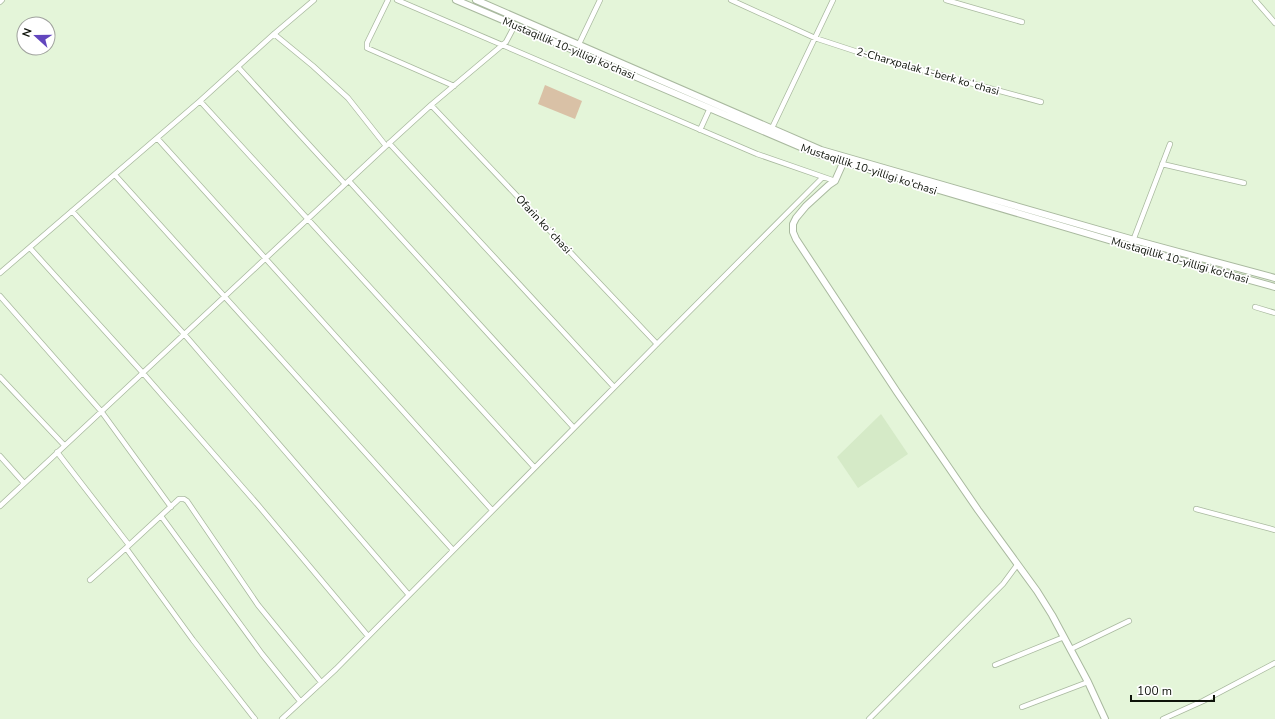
<svg xmlns="http://www.w3.org/2000/svg" width="1275" height="719" font-family="'Nunito Sans',sans-serif">
<style>
.built{fill:#d5eac7}
.green{fill:#d9c1a6}
.lines{fill:none;stroke-linecap:round;stroke-linejoin:round}
.street-casing{stroke:#a9b99f;stroke-width:6}
.secondary-casing{stroke:#a9b99f;stroke-width:8}
.street{stroke:#fff;stroke-width:4.5}
.secondary{stroke:#fff;stroke-width:6}
.labels{text-anchor:middle;stroke-width:3.5;stroke-linejoin:round;paint-order:stroke}
.street-label{font-size:11px;fill:#0e130a;stroke:#fff}
</style>
<rect width="100%" height="100%" fill="#e4f5d9"/>
<path class="built" d="M881 414 908 454 858 488 837 457Z"/>
<path class="green" d="M545 85 582 101 575 119 538 104Z"/>
<g class="lines">
<defs>
<path id="street" d="M388 0 367 43V48L454 86
M397 0 757 154 835 181
M731 0 815 38 870 56 1041 102
M946 0 1022 22
M1255 0 1275 23
M0 2 2 0
M274 34 313 66 348 98 386 146
M579 44 600 0
M238 67 345 184
M200 101 534 467
M431 105 657 344
M772 128 833 0
M700 130 710 108
M157 138 492 510
M389 143 614 387
M1162 164 1244 183
M115 175 453 550
M349 181 574 428
M72 211 184 334 409 595
M1131 246 1170 144
M30 248 142 372 258 505 368 636
M0 273 200 101 274 34 314 0
M0 296 101 411 171 507
M1255 307 1275 313
M0 377 64 445
M57 452 129 545
M0 456 24 483
M0 506 386 146 431 105 506 42 515 25
M1196 509 1275 530
M161 516 262 654 300 701
M90 580 126 548
M1071 649 1129 621
M995 665 1064 637
M1022 707 1088 682
M255 719 193 640 126 548 179 499H184L187 501 258 605 321 682
M282 719 336 669 657 344 823 177
M869 719 1003 584 1017 565
M1163 719 1203 701 1275 663"/>
<path id="secondary" d="M456 0 817 154 1170 258 1275 287
M476 0 821 150 1134 240 1275 278
M843 163 835 181 829 185 806 206 796 218 793 224V232L796 239 897 392 978 510 1037 591 1052 615 1088 682 1105 719"/>
</defs>
<use href="#street" class="street-casing"/>
<use href="#secondary" class="secondary-casing"/>
<use href="#street" class="street"/>
<use href="#secondary" class="secondary"/>
</g>
<g class="labels">
<g class="street-label">
<text transform="translate(569 48) rotate(23)" y="4">Mustaqillik 10-yilligi ko'chasi</text>
<text transform="translate(928 71) rotate(16)" y="4">2-Charxpalak 1-berk koʻchasi</text>
<text transform="translate(869 169) rotate(18)" y="4">Mustaqillik 10-yilligi ko'chasi</text>
<text transform="translate(544 224) rotate(47)" y="4">Ofarin koʻchasi</text>
<text transform="translate(1180 260) rotate(16)" y="4">Mustaqillik 10-yilligi ko'chasi</text>
</g>
</g>
<g transform="translate(36 36) rotate(291)"><circle r="19" fill="#ffffff" stroke="#9fa19d"/>
<path d="M0-3L7 15L0 10L-7 15Z" fill="#6246be"/>
<text y="-6" font-size="11" font-weight="bold" text-anchor="middle" fill="#0e130a">N</text>
</g>
<path d="M1131 695v6h83v-6" fill="none" stroke="#0e130a" stroke-width="2"/>
<text x="1137" y="695" font-size="12" fill="#0e130a" stroke="#ffffff" stroke-width="3" paint-order="stroke">100 m</text>
</svg>
